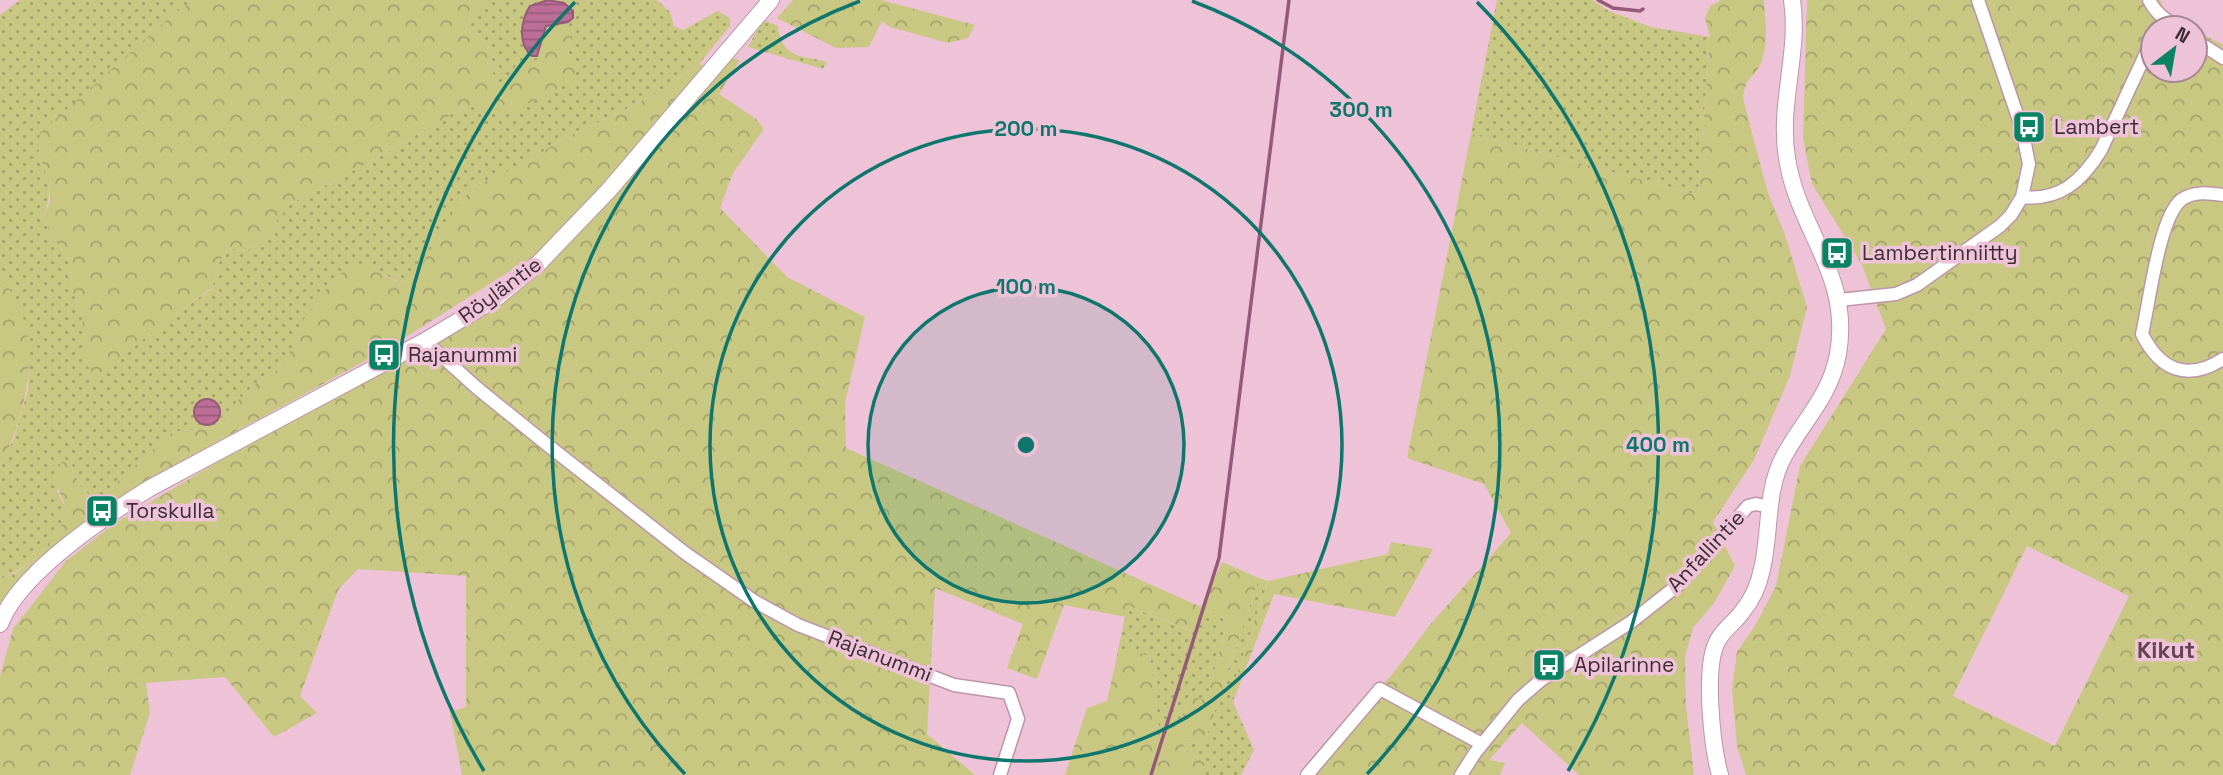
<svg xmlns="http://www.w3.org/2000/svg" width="2223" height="775" font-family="'Space Grotesk',sans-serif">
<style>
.grass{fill:url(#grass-dots)}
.forest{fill:url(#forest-crowns);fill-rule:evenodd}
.water{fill:url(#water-rules);stroke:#965a79;stroke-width:2}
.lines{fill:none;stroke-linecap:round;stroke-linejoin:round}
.stream{stroke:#965a79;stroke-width:3.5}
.minor-casing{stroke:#bd95a9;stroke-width:15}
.tertiary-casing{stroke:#bd95a9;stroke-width:18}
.minor{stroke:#fff;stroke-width:12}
.tertiary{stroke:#fff;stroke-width:16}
.ring{fill:none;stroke:#0f766e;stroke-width:3.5}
.labels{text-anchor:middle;stroke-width:7;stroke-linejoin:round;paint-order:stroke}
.poi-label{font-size:21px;fill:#3d2c34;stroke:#eec3d8;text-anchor:start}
.street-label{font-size:21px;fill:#3d2c34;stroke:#eec3d8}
.neighbourhood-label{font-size:23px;font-weight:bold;fill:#664355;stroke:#eec3d8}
.centre{fill:#0f766e;stroke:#eec3d8;stroke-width:3.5}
.ring-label{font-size:21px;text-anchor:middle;font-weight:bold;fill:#0f766e;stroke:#eec3d8;stroke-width:7;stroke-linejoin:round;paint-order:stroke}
</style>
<defs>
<pattern id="grass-dots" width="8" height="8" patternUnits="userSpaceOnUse" patternTransform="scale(1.75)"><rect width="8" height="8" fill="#c9c883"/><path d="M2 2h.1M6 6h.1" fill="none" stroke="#a4a36c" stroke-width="1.8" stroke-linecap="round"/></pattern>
<pattern id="forest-crowns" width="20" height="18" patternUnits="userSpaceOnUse" patternTransform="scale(1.75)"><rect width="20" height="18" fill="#c9c883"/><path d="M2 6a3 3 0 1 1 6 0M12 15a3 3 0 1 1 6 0" fill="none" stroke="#a4a36c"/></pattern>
<pattern id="water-rules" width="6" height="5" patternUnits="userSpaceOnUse" patternTransform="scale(1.75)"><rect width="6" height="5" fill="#bc6e97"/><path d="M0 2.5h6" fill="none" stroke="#9a5b7c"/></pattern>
</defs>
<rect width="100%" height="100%" fill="#eec3d8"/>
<path class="grass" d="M20 0H195L178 10 38 148C47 176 55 188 43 217L51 234 72 265 71 287 82 316 94 376C134 347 171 315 212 289L219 262 228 248 246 251 262 240 290 204 379 157 464 107H482L494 114 568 56 571 38 541 44 540 60H526L511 81 504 86 494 80 491 50 468 22 475 10 485 0H657L670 12 674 26 683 30 718 11 730 18V26L700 63 662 90 623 111 562 139 530 160 426 260 416 276 400 283 385 275 283 367 259 381 237 401 224 420 211 428 172 432 97 500C81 491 76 480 71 462L57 491 66 508C64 515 63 523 60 529 47 552 23 570 0 579V469L14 438 28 390 29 357 26 329 0 278V15Z
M1497 0H1592L1609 11 1651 27 1710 37 1698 195 1471 134Z
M763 20 778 26C782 59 800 55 827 62L823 69 748 47Z
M1259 578 1268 581 1231 692 1233 702 1254 750 1241 775H1196L1206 763 1182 749 1186 742 1204 744Z
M1131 607 1193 632 1202 607 1228 620 1206 701 1190 695 1174 738 1159 730 1150 657 1115 665 1125 617Z"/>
<path class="forest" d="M195 0H485L475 10 468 22 491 50 494 80 504 86 511 81 515 66 526 60H540L541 44 546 30C558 25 566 24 577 30L571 38 568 55 577 68 572 81 512 112 494 114 482 108 464 107 379 157 290 204 262 240 246 251 228 248 219 262 212 288C171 315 135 348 94 377L86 363 82 316 71 287 72 265 51 234 43 217 50 201 49 185 38 148 40 133 178 10Z
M793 0H881L975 25 968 38 948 43 890 27 882 21 869 47 836 48 777 18Z
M1721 0H1764C1765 19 1769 45 1761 63 1753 80 1746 75 1743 98L1767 190 1785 235 1807 307 1790 376 1754 460 1713 522 1735 566 1714 603 1693 628 1685 656 1686 706 1694 775H1579L1522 723 1489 760 1505 763 1500 775H1303L1394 672 1429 626 1511 533 1484 484 1407 458 1471 134 1698 195 1710 37 1705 18 1710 6Z
M1807 0H2160L2168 16 2192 28H2153V70H2195V30L2223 45V775H1746L1737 746 1732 689 1737 652 1756 624 1776 586 1800 466 1886 329 1862 265 1812 184 1803 138ZM2027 546 2129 596 2055 746 1953 696Z
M730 57 740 60 719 94 756 119 764 129 733 173 720 208 787 277 865 317 845 403 846 448 1201 607 1222 562 1259 578 1204 744 1186 742 1182 749 1206 763 1196 775H1065L1087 708 1107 701 1115 665 1131 648 1150 657 1159 730 1174 737 1190 695 1206 701 1228 620 1202 607 1194 632 1131 607 1125 617 1064 605 1037 679 1007 668 1023 624 935 588 927 734 975 775H462L450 712 466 707V576L358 569 338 590 300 696 317 713 274 737 225 677 146 683 150 713 130 775H0V676L13 629 66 561 115 523 262 436 497 304 587 226 707 88Z
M700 63 704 67 621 168 545 249 390 347 195 454 85 524 10 590 0 608V579L16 573 37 557 60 529 66 508 53 476 62 462H71C76 480 81 491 97 500L172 432 211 428 224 420 237 401 259 381 283 367 304 319 327 288 347 268 361 265 400 283 416 276 447 219 472 188 530 160 562 139 623 111 662 90Z
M0 278C49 331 27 411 0 469Z
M1391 542 1433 549 1395 617 1274 594 1233 702 1231 692 1268 581 1388 554Z"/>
<path class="water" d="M548 0 564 3 573 11V18L568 22 546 26 537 56H532C517 44 521 20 530 6Z
M194 412a13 13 0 1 1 26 0a13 13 0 1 1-26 0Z"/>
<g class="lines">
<path class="stream" d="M1598 0 1613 8 1640 11 1643 9
M1151 775 1219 558 1289 0"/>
<defs>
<path id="minor" d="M2149 0C2156 14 2166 20 2179 28
M2195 40 2223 58
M2223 195C2209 193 2193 191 2181 200 2159 218 2149 304 2142 334 2160 370 2187 382 2223 359
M2022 197C2060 201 2082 181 2101 150L2153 38
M1839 300 1896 294 1917 285 2000 226 2011 215 2022 197 2029 164 2022 129 1978 0
M425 341 477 388 545 443 685 553 754 601 798 625 954 685 1009 693 1018 719 1000 775
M1307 775 1380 689 1482 744
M1461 775 1475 753 1518 700 1541 680 1631 622 1678 585 1748 506 1756 504 1770 507"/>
<path id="tertiary" d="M0 624C19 573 104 517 150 488L425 341 495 299 539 263 609 190 771 0
M1720 775C1712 746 1703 665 1718 640 1724 629 1735 622 1742 612 1752 600 1759 584 1762 569 1771 532 1765 491 1784 456 1804 419 1830 397 1838 354 1852 274 1798 231 1787 158 1778 105 1800 52 1792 0"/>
</defs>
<use href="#minor" class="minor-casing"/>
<use href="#tertiary" class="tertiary-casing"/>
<use href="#minor" class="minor"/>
<use href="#tertiary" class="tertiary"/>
</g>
<circle cx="1026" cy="445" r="158" fill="#0f766e" fill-opacity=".12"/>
<g class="ring">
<circle cx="1026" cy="445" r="158"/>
<circle cx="1026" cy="445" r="316"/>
<path d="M685 774A474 474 0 0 1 860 1M1192 1A474 474 0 0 1 1367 774"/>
<path d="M484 771A632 632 0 0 1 575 2M1477 2A632 632 0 0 1 1568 771"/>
</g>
<defs>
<symbol id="bus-square" viewBox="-11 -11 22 22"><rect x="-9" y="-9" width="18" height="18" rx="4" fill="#098363" stroke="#eec3d8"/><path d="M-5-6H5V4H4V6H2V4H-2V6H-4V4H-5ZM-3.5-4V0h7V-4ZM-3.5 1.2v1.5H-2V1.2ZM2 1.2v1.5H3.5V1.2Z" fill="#fff"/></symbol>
</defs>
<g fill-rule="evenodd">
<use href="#bus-square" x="2010" y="108" width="38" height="38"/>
<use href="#bus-square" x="1818" y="234" width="38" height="38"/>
<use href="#bus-square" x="365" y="336" width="38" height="38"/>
<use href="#bus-square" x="83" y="492" width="38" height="38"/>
<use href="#bus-square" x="1530" y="646" width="38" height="38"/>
</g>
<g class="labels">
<g class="poi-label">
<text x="2054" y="134">Lambert</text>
<text x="1862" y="260">Lambertinniitty</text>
<text x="408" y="362">Rajanummi</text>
<text x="126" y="518">Torskulla</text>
<text x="1574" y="672">Apilarinne</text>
</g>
<g class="street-label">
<text transform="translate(500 290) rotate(-36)" y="7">Röyläntie</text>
<text transform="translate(1706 551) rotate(-47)" y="7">Anfallintie</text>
<text transform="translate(880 656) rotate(21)" y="7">Rajanummi</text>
</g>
<g class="neighbourhood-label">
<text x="2166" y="658">Kikut</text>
</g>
</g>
<circle cx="1026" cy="445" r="10" class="centre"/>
<g class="ring-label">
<text x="1361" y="117">300 m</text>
<text x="1026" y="136">200 m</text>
<text x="1026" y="294">100 m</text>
<text x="1658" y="452">400 m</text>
</g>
<g transform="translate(2174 49) rotate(31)"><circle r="33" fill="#eec3d8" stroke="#a78796" stroke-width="2"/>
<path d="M0-5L12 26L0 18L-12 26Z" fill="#098363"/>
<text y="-10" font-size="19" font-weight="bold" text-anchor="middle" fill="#3d2c34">N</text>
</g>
</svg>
